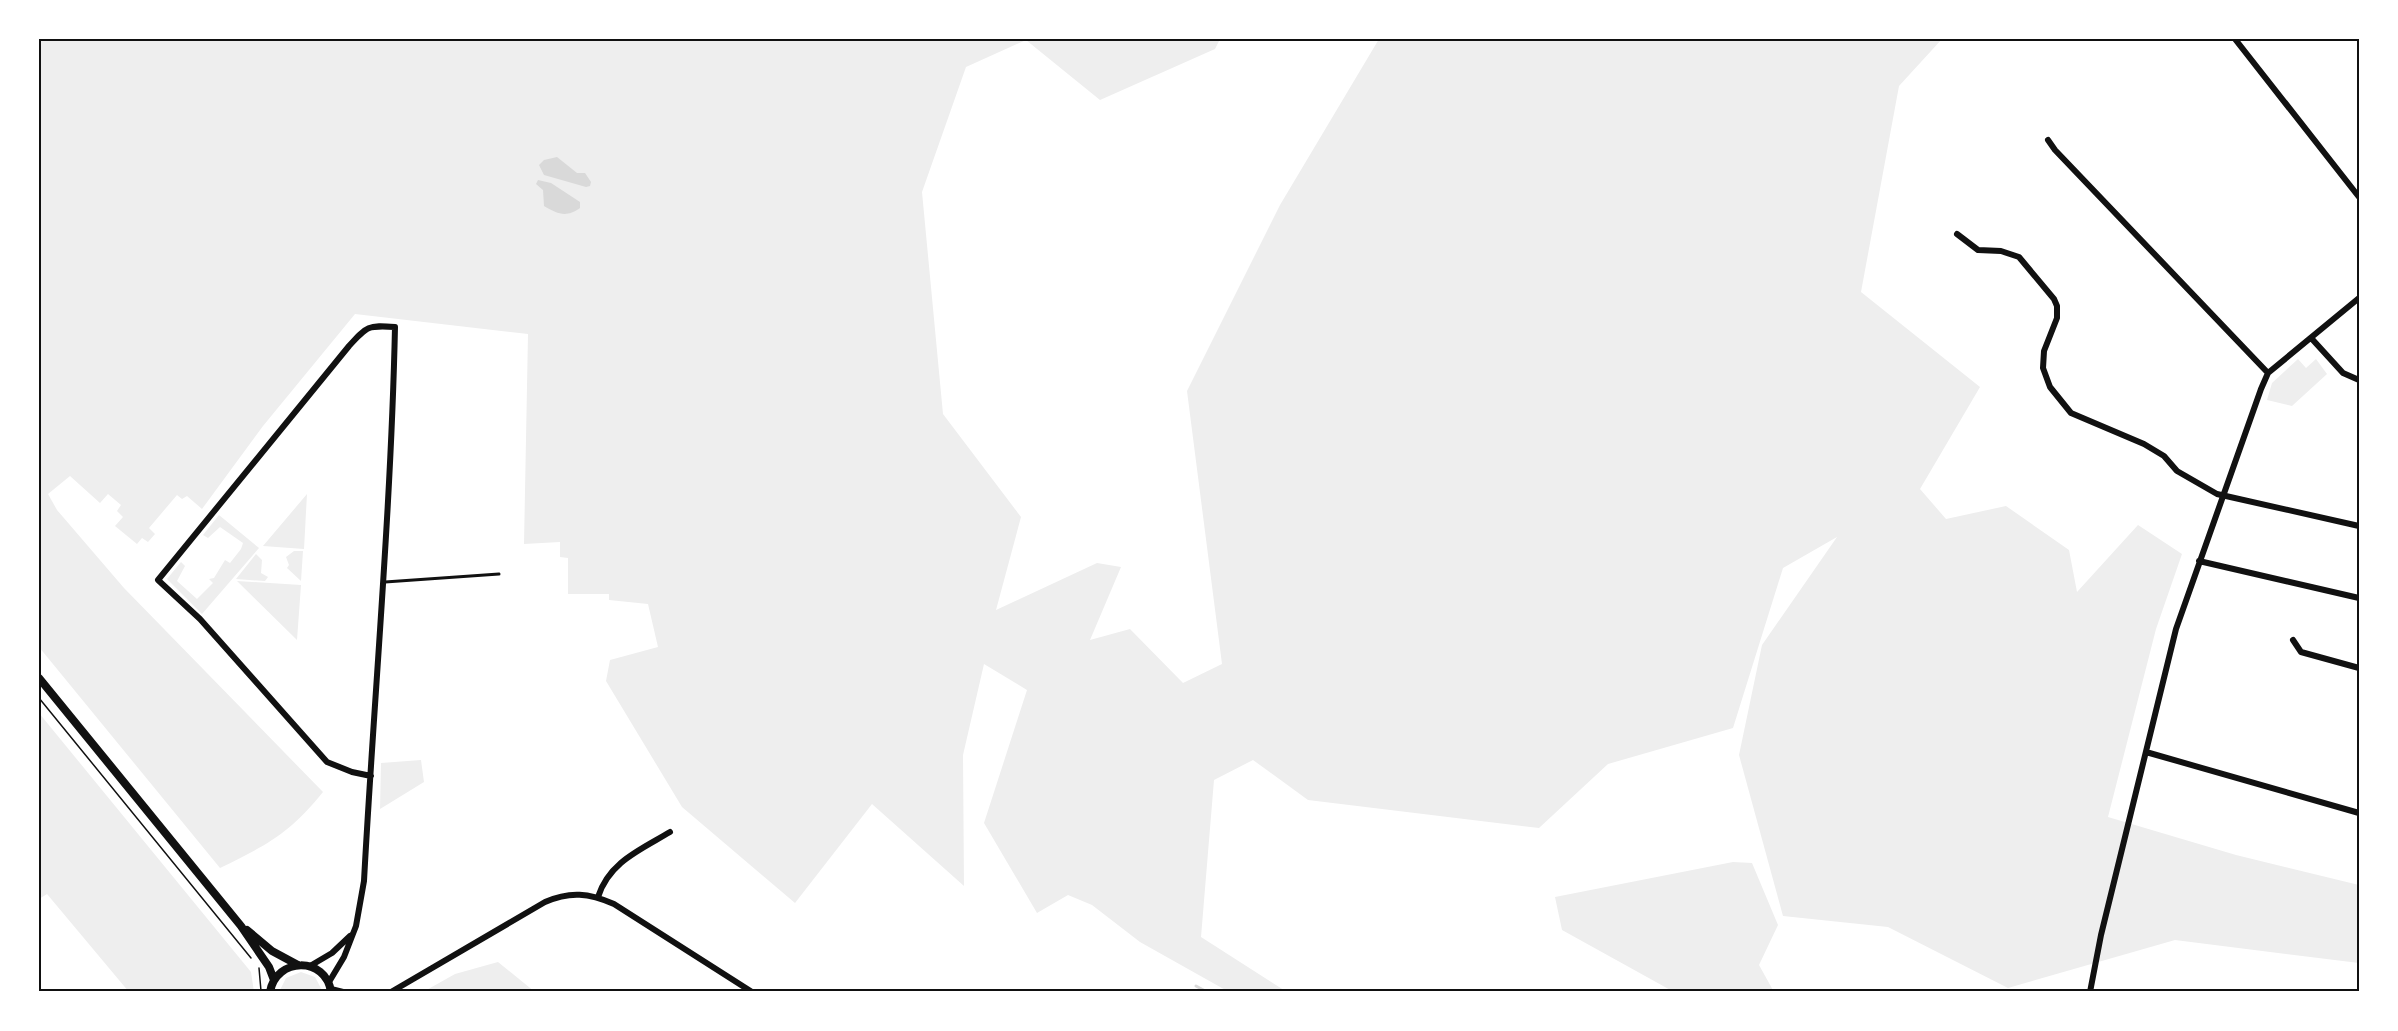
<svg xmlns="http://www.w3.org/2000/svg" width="2398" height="1031" font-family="Figtree,sans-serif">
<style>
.green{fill:#eee}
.water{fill:#d9d9d9}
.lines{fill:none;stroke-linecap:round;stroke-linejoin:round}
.stream{stroke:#d9d9d9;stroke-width:3}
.path{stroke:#111;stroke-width:1.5}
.service{stroke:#111;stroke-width:3}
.minor{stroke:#111;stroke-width:6}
.tertiary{stroke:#111;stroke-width:8}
.neatline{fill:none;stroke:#111;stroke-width:2}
</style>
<rect width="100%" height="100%" fill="#fff"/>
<path class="green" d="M39 39H1220L1215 49 1100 100 1026 40 966 67 922 192 943 414 1021 517 996 610 1097 563 1121 567 1090 640 1130 629 1183 683 1222 664 1187 391 1280 205 1379 39H1942L1899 86 1861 292 1980 387 1920 489 1946 519 2006 506 2069 550 2077 592 2138 525 2182 554 2156 629 2108 817 2236 855 2359 885V963L2175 940 2008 988 1888 927 1783 916 1739 755 1762 645 1837 537 1783 568 1733 728 1608 764 1539 828 1308 800 1253 760 1214 780 1201 937 1287 992H1229L1140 942 1092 905 1068 895 1037 913 984 823 1027 690 984 664 963 755 964 886 872 804 795 903 682 807 606 681 610 660 658 647 648 604 609 600V594H568V558L560 557V542L524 544 528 334 355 314 263 426 202 509 187 496 182 499 177 495 149 528 155 534 148 542 142 538 137 544 115 526 123 517 117 511 121 505 108 494 100 503 70 476 48 494 57 510 124 588 323 792C289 834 267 845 220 868L39 647Z
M2298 359 2306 368 2316 359 2327 374 2292 406 2267 400 2272 383Z
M307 494 304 549 263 546Z
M219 515 259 548 202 614 167 579 181 562 185 566 177 581 197 599 213 583 209 579 214 578 225 560 230 563 241 549 243 543 220 527 208 538 203 535Z
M294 551H303L301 581 287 568 289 565 286 557Z
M256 554 262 560 261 573 268 577 265 581 236 579Z
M237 581 301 585 297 640Z
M39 713 251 972 254 992H129L47 894 39 899Z
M421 760 424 782 380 809 381 763Z
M1733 862 1752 863 1778 925 1759 965 1774 992H1674L1562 930 1555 897Z
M498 962 535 992H423L455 974Z
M301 972 315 977 323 992H279L286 978Z"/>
<path class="water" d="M557 157 577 173H585L591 182 590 186 586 187 544 175 539 165 544 160Z
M538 180 551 183 580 202V208C566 218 558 214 544 206L543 190 536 184Z"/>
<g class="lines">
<path class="stream" d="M1196 986 1207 992"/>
<path class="path" d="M39 698 251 958
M259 968 261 991"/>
<path class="service" d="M385 582 499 574"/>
<path class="minor" d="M2235 39 2359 197
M2048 140 2055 150 2268 373
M1957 234 1978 250 2001 251 2019 257 2054 299 2057 306V318L2044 351 2043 368 2050 387 2071 413 2144 444 2164 456 2177 471 2217 494 2359 526
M2312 339 2343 373 2359 380
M2199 561 2359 598
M2293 640 2301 652 2359 668
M2146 752 2359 813
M598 897C609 862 640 850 670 832
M310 966 332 953 350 936
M329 982 344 957 356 926 364 881C374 696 391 512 395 327 368 325 367 326 349 346L158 580 200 619 327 762 352 772 371 776
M331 989 343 992
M391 992 545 902C570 891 589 893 614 904L752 992
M2090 992 2101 935 2176 629 2261 389 2268 373 2359 298"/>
<path class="tertiary" d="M39 678 241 926 269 967 274 980
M247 930 272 951 298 965
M270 992C276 957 326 956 331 992"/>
</g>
<rect width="2398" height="1031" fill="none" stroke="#ffffff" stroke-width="81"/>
<rect x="40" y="40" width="2318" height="950" class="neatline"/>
</svg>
